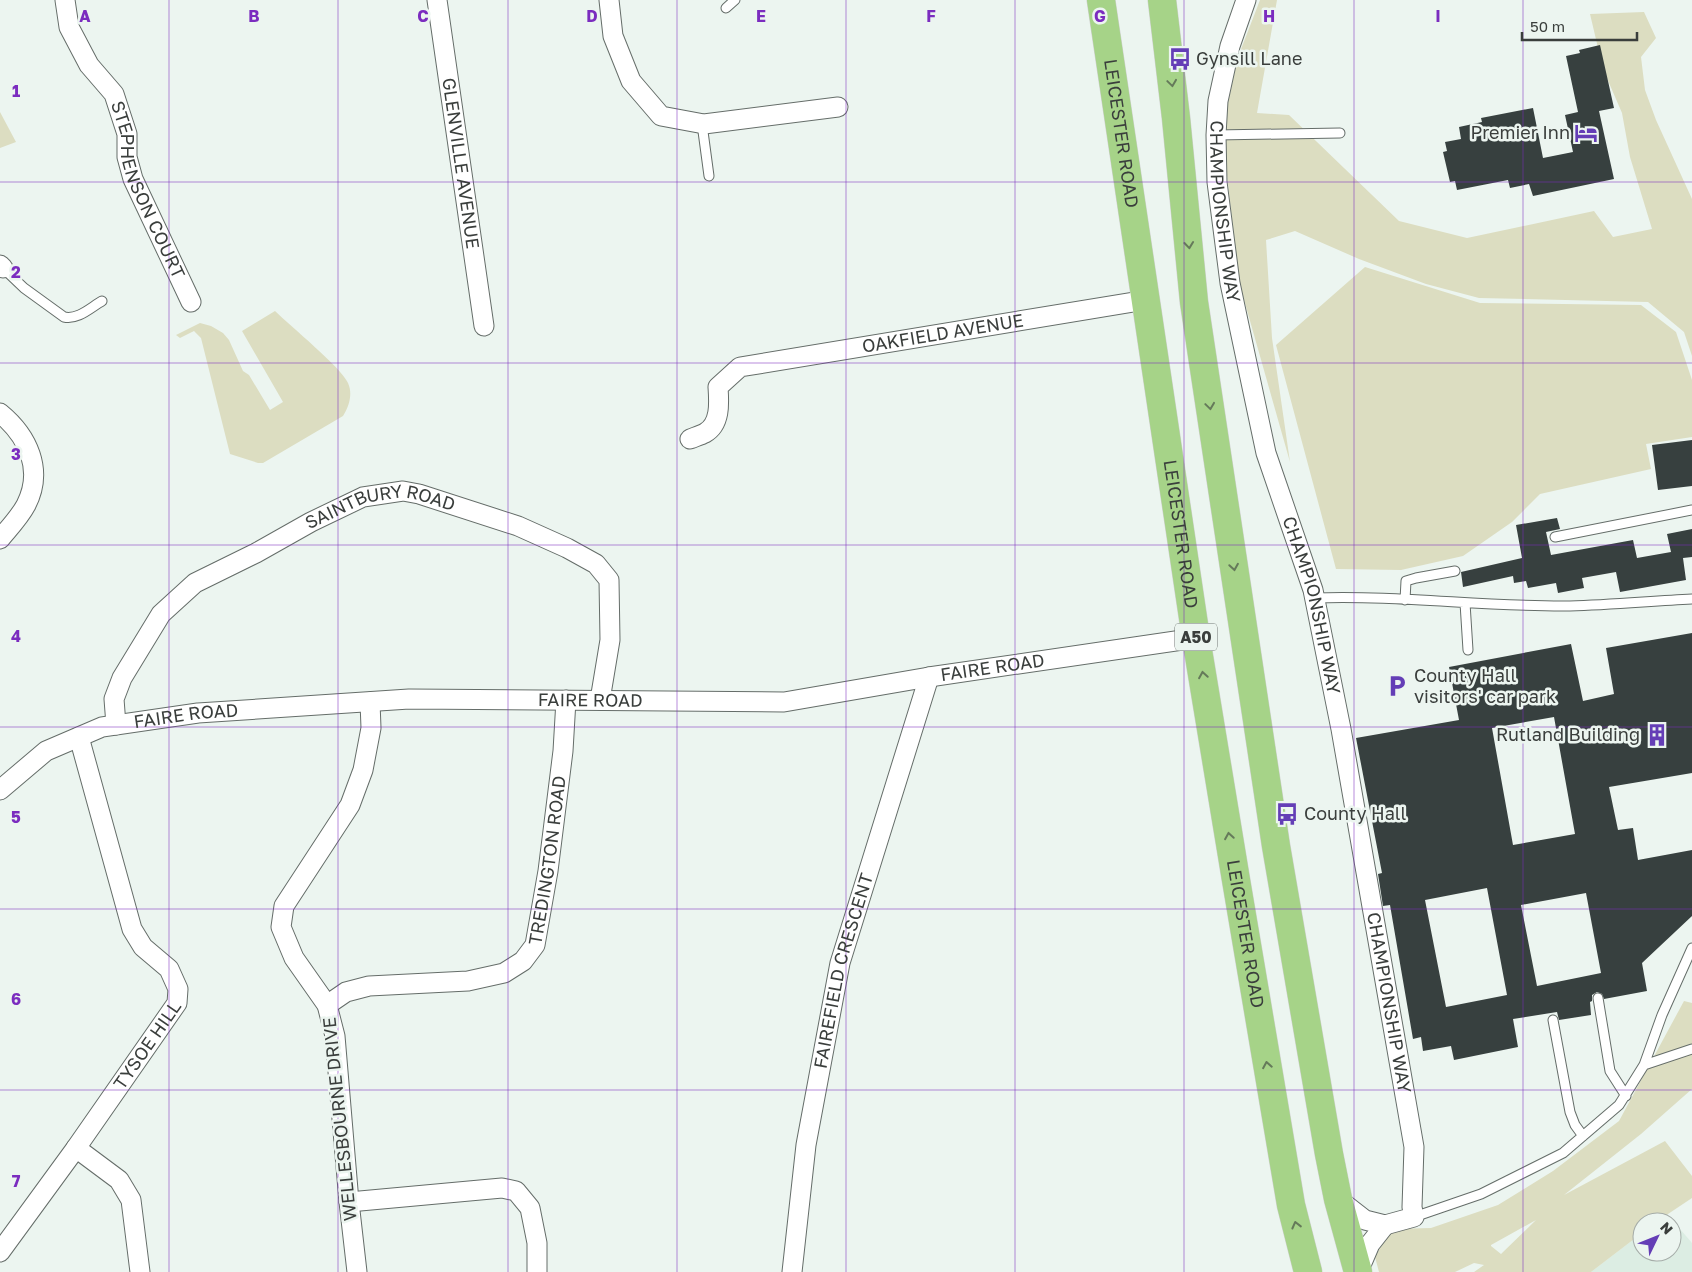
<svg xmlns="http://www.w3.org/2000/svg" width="1692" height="1272" font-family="'Golos Text',sans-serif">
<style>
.built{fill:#dcede3}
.green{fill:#dcddc1;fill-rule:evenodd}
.building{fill:#37403f;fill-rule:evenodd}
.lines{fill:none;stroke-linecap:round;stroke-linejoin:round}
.service-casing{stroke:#656d69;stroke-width:11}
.minor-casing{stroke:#656d69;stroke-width:21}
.trunk-casing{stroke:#d0d1d0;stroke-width:29}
.service{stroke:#fff;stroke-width:9}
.minor{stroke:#fff;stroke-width:19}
.trunk{stroke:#a6d388;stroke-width:28}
.oneway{stroke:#657a5a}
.grid{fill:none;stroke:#7b2cbf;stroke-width:1;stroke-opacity:0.55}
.labels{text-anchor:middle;stroke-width:5;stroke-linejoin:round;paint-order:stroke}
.shield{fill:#ecf5f0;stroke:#6f7572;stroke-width:1}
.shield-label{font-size:16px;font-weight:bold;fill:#3a3e3c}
.poi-label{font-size:18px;fill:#3a3e3c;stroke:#ecf5f0;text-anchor:start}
.street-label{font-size:18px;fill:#3a3e3c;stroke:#ecf5f0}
.grid-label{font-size:16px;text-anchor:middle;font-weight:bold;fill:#7b2cbf;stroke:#ecf5f0;stroke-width:5;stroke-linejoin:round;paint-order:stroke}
</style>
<rect width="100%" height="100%" fill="#ecf5f0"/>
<path class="built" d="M1667 1214 1692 1243V1272H1591L1642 1233V1252H1672V1222H1656Z"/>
<path class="green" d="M1260 0H1277L1257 113 1289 115 1399 221 1467 238 1594 211 1613 237 1652 229 1630 157 1622 113 1603 69 1590 14 1644 12 1656 38 1641 57 1645 90 1656 120 1692 199V356L1684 332 1648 302 1479 298 1426 284 1359 259 1295 231 1266 240 1272 338 1290 462 1239 282 1225 157 1226 112 1238 57Z
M0 112 16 142 0 148Z
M1365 267 1480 303 1641 305 1676 332 1692 380V437L1646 444 1651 469 1540 494 1512 522 1463 556 1401 570 1336 569 1276 345Z
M275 311C290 326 341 367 348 383 353 394 349 407 343 416L263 463H258L230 454 201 338 194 331 180 338 176 335 200 323 211 326 223 333 229 340 243 371 249 375 270 410 283 402 242 331Z
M1684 1001 1692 1003V1089L1641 1134 1564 1195 1665 1141 1692 1176V1198L1656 1222H1642V1233L1591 1272H1474L1484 1265 1474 1263 1455 1272H1379L1375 1257 1391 1229 1431 1228 1498 1205 1553 1171 1619 1121ZM1536 1220 1501 1254 1491 1246V1245Z"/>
<path class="building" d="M1600 45 1614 108 1599 111 1614 179 1533 196 1529 184 1510 188 1508 180 1457 190 1455 181 1450 182 1443 152 1447 151 1445 142 1461 139 1459 127 1482 122 1481 118 1533 108 1543 158 1573 152 1565 115 1578 112 1566 56 1580 53 1579 50Z
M1692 440V486L1658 490 1652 445Z
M1557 518 1560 529 1546 532 1551 555 1633 540 1637 558 1671 552 1667 534 1692 529V557L1683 558 1686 580 1620 592 1616 572 1582 578 1584 588 1558 593 1556 583 1528 588 1526 581 1514 583 1513 576 1463 587 1461 572 1522 558 1516 525Z
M1692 633V773L1609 787 1618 830 1633 828 1638 860 1692 850V916L1642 963 1647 991 1604 999 1602 994 1597 992 1592 995V1001L1590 1002 1591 1015 1559 1020 1557 1012 1513 1019 1518 1047 1454 1060 1451 1046 1423 1051 1421 1037 1413 1039 1390 905 1383 906 1378 874 1382 873 1356 738 1459 720 1449 667 1571 644 1583 701 1614 694 1606 648ZM1554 717 1575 834 1513 845 1492 728ZM1487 888 1507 995 1446 1007 1425 900ZM1586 893 1601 973 1537 986 1521 905Z"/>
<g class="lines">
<defs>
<path id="service" d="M726 8 735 0
M702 124 709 176
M1216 135 1340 133
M3 268 24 288 64 317C78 320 90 308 102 301
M1555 537 1692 510
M1314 598C1400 595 1485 607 1570 606 1611 605 1651 601 1692 599
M1405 600 1406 581 1416 578 1455 571
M1465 603 1468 650
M1598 998 1610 1071 1626 1096
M1553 1020 1570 1112 1575 1125 1583 1136
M1644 1065 1692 1049
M1414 1217 1481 1194 1563 1153 1619 1105 1644 1065 1662 1015 1692 948"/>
<g id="minor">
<path id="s1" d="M65 0 69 27 89 65 114 94 127 134V157L133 179 191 302"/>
<path id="s2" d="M437 0 484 326"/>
<path d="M609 0 613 36 631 81 661 116 704 124 838 107"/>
<path id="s3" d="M1246 0 1230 46 1218 101 1216 135 1217 182 1230 283 1266 453 1313 590 1341 729 1414 1147 1412 1207 1414 1217 1385 1225 1365 1220 1338 1199"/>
<path d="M0 265 3 268"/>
<path d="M0 413C28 436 44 470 26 505 19 518 9 528 0 539"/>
<path id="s4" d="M690 439C695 437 701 435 705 433 721 424 719 402 718 387L740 367 1146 300"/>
<path id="s5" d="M116 725 114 699 122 678 161 614 195 583 256 553 311 522 363 497 403 491 419 494 518 526 567 548 596 564 609 580 610 640 600 700"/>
<path id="s6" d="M0 790 46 751 102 727 198 713 409 699 784 702 929 677 1196 638"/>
<path id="s7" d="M327 1005 346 992 369 986 468 981 504 973 523 961 535 945 548 871 563 751 566 700"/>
<path d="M76 1148 119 1180 131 1200 140 1272"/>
<path d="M349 1202 502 1188 516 1191 530 1208 537 1243V1272"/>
<path id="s8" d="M0 1252 76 1148 177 1003 178 989 169 969 143 947 132 929 79 737"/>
<path d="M357 1272 349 1202 335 1036 327 1005 294 958 281 927 284 906 350 805 363 770 371 728 370 702"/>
<path id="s9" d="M792 1272 806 1145 840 963 929 677"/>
<path d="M1358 1272 1370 1244 1385 1225"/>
</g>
<g id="trunk">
<path id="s10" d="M1101 0 1196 638 1236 880 1291 1205 1308 1272"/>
<path d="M1162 0 1176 118 1194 302 1276 846 1329 1154 1338 1199 1358 1272"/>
</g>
</defs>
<use href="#service" class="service-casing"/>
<use href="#minor" class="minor-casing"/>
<use href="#trunk" class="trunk-casing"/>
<use href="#service" class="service"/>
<use href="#minor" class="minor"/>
<use href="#trunk" class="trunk"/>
</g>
<defs><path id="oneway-chevron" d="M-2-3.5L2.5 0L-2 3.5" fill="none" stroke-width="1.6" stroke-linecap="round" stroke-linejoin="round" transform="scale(1.25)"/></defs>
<g class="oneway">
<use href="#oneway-chevron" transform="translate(1172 83) rotate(82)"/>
<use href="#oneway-chevron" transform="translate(1189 245) rotate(84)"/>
<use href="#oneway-chevron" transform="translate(1210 406) rotate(82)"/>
<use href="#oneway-chevron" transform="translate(1234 567) rotate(81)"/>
<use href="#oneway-chevron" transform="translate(1203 675) rotate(-99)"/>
<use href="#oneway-chevron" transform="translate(1229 836) rotate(-99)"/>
<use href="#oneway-chevron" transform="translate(1267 1065) rotate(-100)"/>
<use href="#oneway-chevron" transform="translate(1296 1225) rotate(-104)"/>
</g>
<path class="grid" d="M169 0V1272M338 0V1272M508 0V1272M677 0V1272M846 0V1272M1015 0V1272M1184 0V1272M1354 0V1272M1523 0V1272M0 182H1692M0 363H1692M0 545H1692M0 727H1692M0 909H1692M0 1090H1692"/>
<defs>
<symbol id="bus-bare" viewBox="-9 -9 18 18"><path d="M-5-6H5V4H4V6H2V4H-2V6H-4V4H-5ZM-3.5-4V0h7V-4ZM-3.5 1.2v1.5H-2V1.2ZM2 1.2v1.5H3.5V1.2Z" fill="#643eb6" stroke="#ecf5f0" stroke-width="2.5" paint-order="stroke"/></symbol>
<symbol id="hotel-bare" viewBox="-9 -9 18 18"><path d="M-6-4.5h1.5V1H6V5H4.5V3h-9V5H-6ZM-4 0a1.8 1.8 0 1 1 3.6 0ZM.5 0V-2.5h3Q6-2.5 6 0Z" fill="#643eb6" stroke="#ecf5f0" stroke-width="2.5" paint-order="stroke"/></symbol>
<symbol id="parking-bare" viewBox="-9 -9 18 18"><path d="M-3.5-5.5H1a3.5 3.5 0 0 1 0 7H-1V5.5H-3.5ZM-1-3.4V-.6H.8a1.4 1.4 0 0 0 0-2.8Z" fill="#643eb6" stroke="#ecf5f0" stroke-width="2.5" paint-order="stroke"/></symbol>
<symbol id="building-bare" viewBox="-9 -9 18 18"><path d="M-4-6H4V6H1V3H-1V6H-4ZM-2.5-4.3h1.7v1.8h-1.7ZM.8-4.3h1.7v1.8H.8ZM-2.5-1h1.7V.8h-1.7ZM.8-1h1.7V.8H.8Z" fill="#643eb6" stroke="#ecf5f0" stroke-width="2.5" paint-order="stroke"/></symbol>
</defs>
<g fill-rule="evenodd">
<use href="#bus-bare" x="1164" y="43" width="32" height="32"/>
<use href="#hotel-bare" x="1570" y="117" width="32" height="32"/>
<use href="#parking-bare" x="1381" y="670" width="32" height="32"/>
<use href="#building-bare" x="1641" y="719" width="32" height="32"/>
<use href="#bus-bare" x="1271" y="798" width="32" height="32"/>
</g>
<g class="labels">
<rect class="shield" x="1175" y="623.5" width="42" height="27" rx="4"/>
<g class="shield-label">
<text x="1196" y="643">A50</text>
</g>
<g class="poi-label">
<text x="1196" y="65">Gynsill Lane</text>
<text x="1570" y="139" text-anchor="end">Premier Inn</text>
<text x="1414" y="682">County Hall<tspan x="1414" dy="21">visitors' car park</tspan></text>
<text x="1640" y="741" text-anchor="end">Rutland Building</text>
<text x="1304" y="820">County Hall</text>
</g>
<g class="street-label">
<text dy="6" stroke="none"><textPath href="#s10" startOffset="135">LEICESTER ROAD</textPath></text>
<text dy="6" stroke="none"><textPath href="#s2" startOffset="165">GLENVILLE AVENUE</textPath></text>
<text dy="6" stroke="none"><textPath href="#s1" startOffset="211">STEPHENSON COURT</textPath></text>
<text dy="6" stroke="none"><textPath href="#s3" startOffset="216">CHAMPIONSHIP WAY</textPath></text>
<text dy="6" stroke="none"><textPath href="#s4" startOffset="302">OAKFIELD AVENUE</textPath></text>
<text dy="6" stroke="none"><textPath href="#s5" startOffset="374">SAINTBURY ROAD</textPath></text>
<text dy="6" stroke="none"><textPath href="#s10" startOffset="540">LEICESTER ROAD</textPath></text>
<text dy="6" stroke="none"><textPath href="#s3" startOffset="621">CHAMPIONSHIP WAY</textPath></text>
<text dy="6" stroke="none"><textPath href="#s6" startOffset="1016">FAIRE ROAD</textPath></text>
<text dy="6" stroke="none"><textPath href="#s6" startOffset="611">FAIRE ROAD</textPath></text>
<text dy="6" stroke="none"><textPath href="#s6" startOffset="206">FAIRE ROAD</textPath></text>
<text dy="6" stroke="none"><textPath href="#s7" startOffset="311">TREDINGTON ROAD</textPath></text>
<text dy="6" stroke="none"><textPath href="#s10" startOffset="945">LEICESTER ROAD</textPath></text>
<text dy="6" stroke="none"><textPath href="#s9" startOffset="306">FAIREFIELD CRESCENT</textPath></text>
<text dy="6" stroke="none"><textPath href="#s3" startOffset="1026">CHAMPIONSHIP WAY</textPath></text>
<text dy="6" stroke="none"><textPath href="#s8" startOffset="254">TYSOE HILL</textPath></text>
<text transform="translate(340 1119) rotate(-96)" y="6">WELLESBOURNE DRIVE</text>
</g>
</g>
<g class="grid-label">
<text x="85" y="22">A</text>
<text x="254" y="22">B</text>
<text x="423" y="22">C</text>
<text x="592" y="22">D</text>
<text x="761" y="22">E</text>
<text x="931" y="22">F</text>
<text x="1100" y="22">G</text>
<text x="1269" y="22">H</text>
<text x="1438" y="22">I</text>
<text x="16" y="97">1</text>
<text x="16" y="278">2</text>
<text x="16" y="460">3</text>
<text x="16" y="642">4</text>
<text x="16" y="823">5</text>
<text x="16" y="1005">6</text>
<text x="16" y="1187">7</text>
</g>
<g transform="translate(1657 1237) rotate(47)"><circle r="24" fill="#ecf5f0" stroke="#a5aca8"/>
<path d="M0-4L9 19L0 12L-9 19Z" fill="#643eb6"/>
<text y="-8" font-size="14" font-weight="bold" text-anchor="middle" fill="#3a3e3c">N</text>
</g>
<path d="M1522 32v8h115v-8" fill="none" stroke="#3a3e3c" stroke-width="2.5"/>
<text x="1530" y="32" font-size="15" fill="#3a3e3c" stroke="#ecf5f0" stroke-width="4" paint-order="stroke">50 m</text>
</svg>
